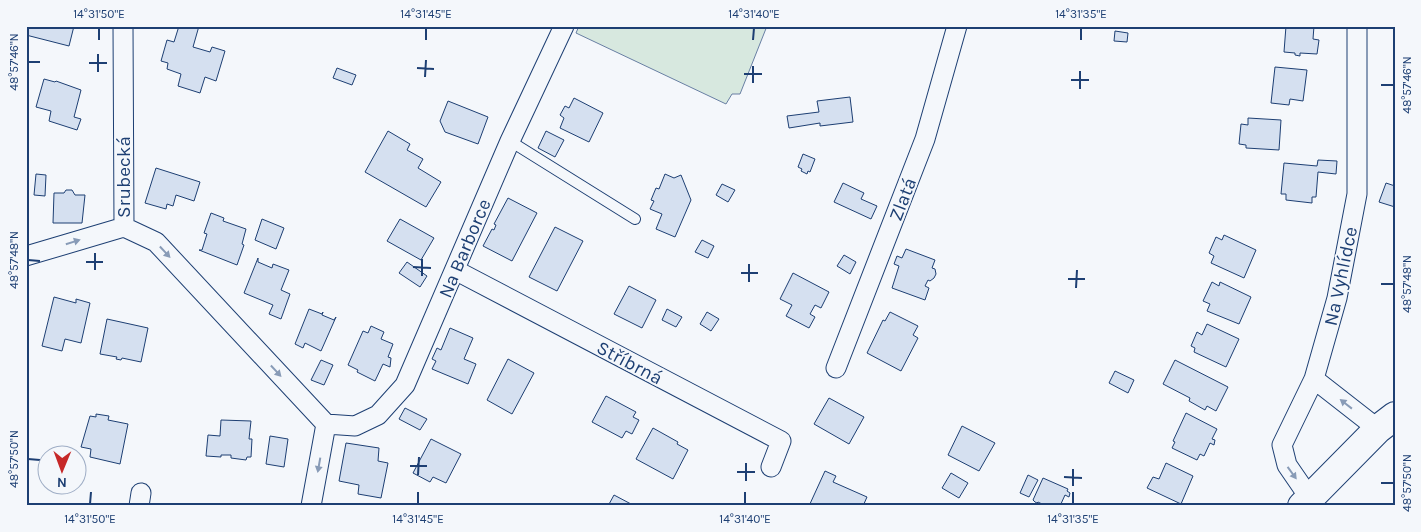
<svg xmlns="http://www.w3.org/2000/svg" width="1421" height="532" font-family="Karla,sans-serif">
<style>
.green{fill:#d7e8df;stroke:#687fa3}
.building{fill:#d5e0f0;stroke:#1d3f73}
.lines{fill:none;stroke-linecap:round;stroke-linejoin:round}
.lane-casing{stroke:#1d3f73;stroke-width:12}
.street-casing{stroke:#1d3f73;stroke-width:21}
.secondary-casing{stroke:#1d3f73;stroke-width:30}
.lane{stroke:#f4f7fb;stroke-width:10}
.street{stroke:#f4f7fb;stroke-width:19}
.secondary{stroke:#f4f7fb;stroke-width:28}
.oneway{fill:#889bb7}
.ticks{fill:none;stroke:#1d3f73;stroke-width:2}
.labels{text-anchor:middle;stroke-width:4;stroke-linejoin:round;paint-order:stroke}
.street-label{font-size:19px;fill:#1d3f73;stroke:#f4f7fb}
.neatline{fill:none;stroke:#1d3f73;stroke-width:2}
.ticks-label{font-size:12px;text-anchor:middle;fill:#1d3f73}
</style>
<rect width="100%" height="100%" fill="#f4f7fb"/>
<path class="green" d="M579 26H767L740 94H732L726 104 576 33Z"/>
<path class="building" d="M27 26H74L69 46 26 35Z
M179 26H199L193 47 210 52 212 47 225 51 216 81 205 77 200 93 178 86 181 74 167 69 168 63 161 61 167 40 174 42Z
M1286 26H1314L1313 39 1319 40 1317 54 1300 53V56L1295 55V53L1284 52Z
M1115 31 1128 33 1127 42 1114 41Z
M1275 67 1307 70 1303 101 1290 99 1289 105 1271 103Z
M337 68 356 75 352 85 333 78Z
M44 79 55 82 56 81 81 90 74 117 81 119 77 130 49 121 51 111 36 107Z
M850 97 853 122 820 126V123L789 128 787 116 819 112 817 101Z
M574 98 603 113 589 142 560 128 564 118 560 115 565 106 569 108Z
M448 101 488 117 478 144 445 132 440 121Z
M1248 118 1281 120 1279 150 1246 148V145L1239 144 1241 124 1248 125Z
M388 131 410 144 407 150 423 159 418 168 441 182 426 207 365 172Z
M546 131 564 140 555 157 538 148Z
M803 154 815 159 810 172 808 171 807 174 801 171 802 169 798 167Z
M1318 160 1337 161 1336 174 1318 172 1316 197H1312V203L1286 200V194H1281L1284 163 1317 166Z
M156 168 200 182 194 201 176 195 173 206 167 204 166 209 145 203Z
M36 174 46 175 45 196 34 195Z
M665 174 674 178 681 175 691 200 675 237 656 229 662 214 650 209 654 201 651 200 656 188 659 189Z
M843 183 864 193 861 199 877 206 871 219 834 202Z
M1386 183 1395 186V207L1379 202Z
M722 184 735 190 728 202 716 195Z
M66 190H72L75 195H85L82 223H53L54 193H64Z
M508 198 537 213 512 261 483 246 492 229 494 230 496 225 494 224Z
M211 213 224 218 223 221 246 229 242 244 244 245 237 265 199 250H202L207 234 204 233Z
M262 219 284 228 276 249 255 240Z
M400 219 434 238 421 260 387 241Z
M555 227 583 241 557 291 529 277Z
M1224 235 1256 250 1244 278 1211 263 1214 256 1209 253 1216 237 1222 240Z
M702 240 714 246 708 258 695 252Z
M906 249 935 260 932 268 935 269 936 274 934 278 930 281 928 280 925 286 929 288 925 300 892 288 899 266 894 264 897 256 902 258Z
M844 255 856 262 850 274 837 266Z
M258 258V262L272 268 273 264 289 270 281 290 290 294 281 319 269 314 273 305 244 293Z
M407 262 427 276 420 287 399 273Z
M793 273 829 292 821 308 815 305 810 314 815 317 809 328 786 316 792 305 780 299Z
M1212 282 1219 286 1220 282 1251 297 1239 324 1207 311 1210 304 1203 301Z
M629 286 656 300 642 328 614 314Z
M54 297 76 303V299L90 303 81 343 65 339 62 351 42 346Z
M309 309 322 314 323 312 322 315 334 320 336 317 321 351 305 343 303 348 295 344Z
M667 309 682 317 676 327 662 320Z
M707 312 719 319 711 331 700 324Z
M890 312 918 326 913 335 918 338 901 371 867 353 883 320 885 321Z
M107 319 148 328 141 362 122 358 121 360 116 359 117 357 100 354Z
M1207 324 1239 339 1226 367 1194 352 1195 348 1191 346 1197 332 1202 335Z
M371 326 384 332 381 339 393 344 388 357 391 358 390 367 383 364 375 381 357 372 358 370 348 365 363 331 368 333Z
M450 328 473 338 464 359 476 364 468 384 432 369 436 361 432 359 437 348 441 350Z
M508 359 534 373 512 414 487 400Z
M321 360 333 365 324 385 311 380Z
M1175 360 1228 387 1216 411 1207 406 1205 410 1189 401 1190 398 1163 384Z
M1115 371 1134 380 1128 393 1109 383Z
M606 396 636 412 633 417 639 420 632 434 626 431 622 438 592 422Z
M829 398 864 417 849 444 814 424Z
M405 408 427 419 420 430 399 419Z
M1186 413 1217 429 1212 439 1215 440 1214 445 1210 443 1204 456 1200 454 1197 460 1172 448 1175 442 1173 441Z
M96 414 109 416 108 420 128 424 120 464 90 457 91 449 81 447 90 416 96 417Z
M221 420 251 421 249 439H252L251 457H247L246 460 231 458V455H221V457L206 456 208 435 220 436Z
M962 426 995 443 979 471 948 455Z
M653 428 678 442 677 444 688 450 673 479 636 459Z
M270 436 288 439 284 467 266 464Z
M431 439 461 454 446 483 433 477 430 482 413 473Z
M346 443 379 448 378 461 388 463 381 498 358 494 359 485 339 481Z
M1166 463 1193 476 1181 504 1147 488 1153 477 1159 479Z
M825 471 836 476 833 482 867 497 863 506H809Z
M951 473 968 483 959 498 942 488Z
M1028 475 1038 480 1029 497 1020 493Z
M1043 478 1068 489 1067 491 1070 493 1069 497 1065 495 1060 506H1046L1038 502 1037 503 1035 502 1033 500Z
M614 495 631 504 630 506H608Z"/>
<g class="lines">
<defs>
<path id="lane" d="M510 141 635 219"/>
<path id="street" d="M123 26 124 227
M124 227 156 242 326 424 355 426 378 415 405 385 510 141 564 26
M26 256 124 227
M455 270 781 441 771 467
M836 368 925 139 957 26
M1314 379 1378 429
M1309 497 1287 465 1282 445 1314 379 1337 298 1357 194V26
M139 506 141 493
M311 506 326 424"/>
<path id="secondary" d="M1302 506 1378 429 1395 416"/>
</defs>
<use href="#lane" class="lane-casing"/>
<use href="#street" class="street-casing"/>
<use href="#secondary" class="secondary-casing"/>
<use href="#lane" class="lane"/>
<use href="#street" class="street"/>
<use href="#secondary" class="secondary"/>
</g>
<defs><path id="oneway-solid" d="M-6-.8H1V-3.2L6.5 0L1 3.2V.8H-6Z" transform="scale(1.25)"/></defs>
<g class="oneway">
<use href="#oneway-solid" transform="translate(73 242) rotate(-17)"/>
<use href="#oneway-solid" transform="translate(165 252) rotate(47)"/>
<use href="#oneway-solid" transform="translate(276 371) rotate(47)"/>
<use href="#oneway-solid" transform="translate(1346 404) rotate(-142)"/>
<use href="#oneway-solid" transform="translate(319 465) rotate(100)"/>
<use href="#oneway-solid" transform="translate(1292 473) rotate(54)"/>
</g>
<path class="ticks" d="M99 40V28M426 40V28M753 40 754 28M1081 40V28M28 62H40M89 63H107M417 68 434 69M98 72V54M744 74H762M425 77 426 60M1071 80H1089M753 83V66M1381 85H1394M1080 89V71M28 260 40 261M86 262H103M413 267 431 268M95 270V253M741 273H758M422 276V259M1068 279H1085M749 282V264M1381 284H1394M1076 288 1077 270M28 459 40 460M410 466H427M737 472H755M418 475 419 457M1064 477 1082 478M746 481V463M1381 483H1394M1073 486V469M90 504 91 492M418 504V492M745 504V492M1073 504V492"/>
<g class="labels">
<g class="street-label">
<text transform="translate(123 177) rotate(-90)" y="7">Srubecká</text>
<text transform="translate(902 199) rotate(-69)" y="7">Zlatá</text>
<text transform="translate(464 248) rotate(-67)" y="7">Na Barborce</text>
<text transform="translate(1340 276) rotate(-78)" y="7">Na Vyhlídce</text>
<text transform="translate(630 362) rotate(28)" y="7">Stříbrná</text>
</g>
</g>
<rect width="1421" height="532" fill="none" stroke="#f4f7fb" stroke-width="55"/>
<g transform="translate(62 470) rotate(181)"><circle r="24" fill="#f4f7fb" stroke="#9eadc5"/>
<path d="M0-4L9 19L0 12L-9 19Z" fill="#c62828"/>
<text y="-8" font-size="14" font-weight="bold" text-anchor="middle" fill="#1d3f73">N</text>
</g>
<rect x="28" y="28" width="1366" height="476" class="neatline"/>
<g class="ticks-label">
<text x="99" y="18">14°31'50"E</text>
<text x="426" y="18">14°31'45"E</text>
<text x="754" y="18">14°31'40"E</text>
<text x="1081" y="18">14°31'35"E</text>
<text transform="translate(14 62) rotate(-90)" y="4">48°57'46"N</text>
<text transform="translate(1407 85) rotate(-90)" y="4">48°57'46"N</text>
<text transform="translate(14 260) rotate(-90)" y="4">48°57'48"N</text>
<text transform="translate(1407 284) rotate(-90)" y="4">48°57'48"N</text>
<text transform="translate(14 459) rotate(-90)" y="4">48°57'50"N</text>
<text transform="translate(1407 483) rotate(-90)" y="4">48°57'50"N</text>
<text x="90" y="523">14°31'50"E</text>
<text x="418" y="523">14°31'45"E</text>
<text x="745" y="523">14°31'40"E</text>
<text x="1073" y="523">14°31'35"E</text>
</g>
</svg>
